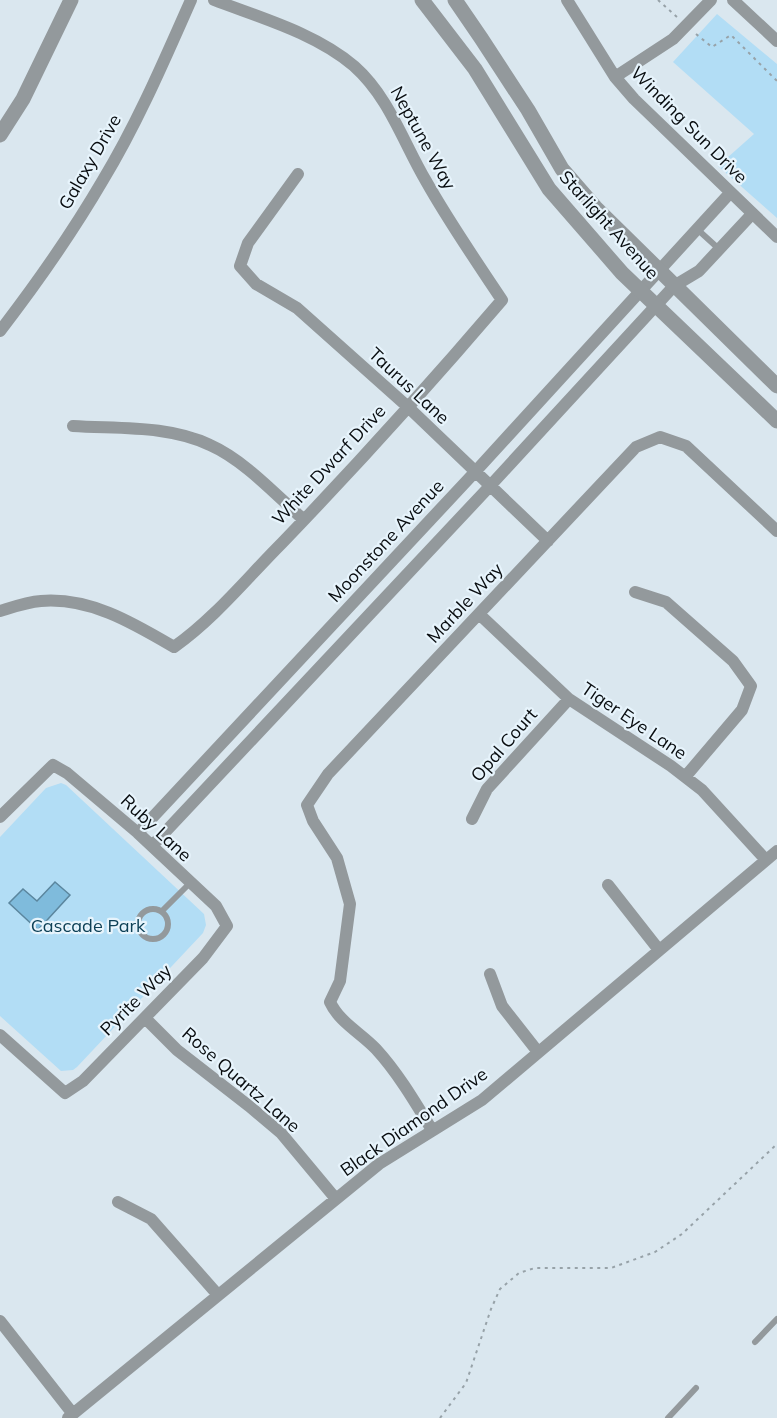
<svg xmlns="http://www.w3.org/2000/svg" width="777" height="1418" font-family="Mulish,sans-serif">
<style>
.green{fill:#b2ddf5}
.water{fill:#7fbbdc;stroke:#5b869e;stroke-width:1.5}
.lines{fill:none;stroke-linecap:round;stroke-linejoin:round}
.path{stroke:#97a2a8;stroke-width:2;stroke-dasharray:3 4.5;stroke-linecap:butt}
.service{stroke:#93999c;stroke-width:6}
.minor{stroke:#93999c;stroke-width:12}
.tertiary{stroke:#93999c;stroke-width:15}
.labels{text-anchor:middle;stroke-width:4.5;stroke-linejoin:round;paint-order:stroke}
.street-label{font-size:18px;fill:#080c0f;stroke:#e7f4fc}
.park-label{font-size:18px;fill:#0d4056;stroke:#e7f4fc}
</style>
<rect width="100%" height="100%" fill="#dae7ef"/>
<path class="green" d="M717 14 777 64V218L718 166 754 134 673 62Z
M61 783 66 785 204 914 206 925 203 933 77 1067 73 1070 61 1071 0 1016V837L46 788Z"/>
<path class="water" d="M55 882 70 895 38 930 9 903 23 889 37 901Z"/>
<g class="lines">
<path class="path" d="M658 0 678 18
M696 34 712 47 731 35 777 81
M440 1418 466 1383 491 1309 500 1289 519 1273 535 1268H611L655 1252 682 1234 777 1144"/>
<path class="service" d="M697 229 719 249
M138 924a15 15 0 1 1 30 0a15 15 0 1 1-30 0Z
M162 911 190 883
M755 1342 777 1319
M668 1418 696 1388"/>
<path class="minor" d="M567 0 615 77 634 99 777 237
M733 0 777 41
M615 77 673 39 711 0
M298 174 248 243 240 266 256 284 297 308 408 407 548 541
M0 331C37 283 72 233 103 180 137 124 164 61 191 0
M73 426C118 429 168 425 210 445 244 460 276 495 304 520
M635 592 666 602 733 661 751 686 742 710 685 777
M0 611C13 607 27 602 41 601 90 597 133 623 174 647 215 618 247 578 282 543 358 464 431 383 502 300 476 261 449 222 426 181 403 142 389 97 354 66 315 33 261 18 214 0
M479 614 569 699 671 766 702 790 766 860
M0 817 53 765 67 773 138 833 216 906 227 926 203 958 83 1081 65 1093 0 1035
M472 819 487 789 569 699
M138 833 475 472 730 193
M152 846 490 486 674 286 699 271 752 214
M608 885 659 950
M490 974 502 1006 538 1052
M145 1018 177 1050 249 1106 281 1133 336 1199
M432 1130C415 1102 398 1073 376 1049 361 1033 339 1022 330 1002L340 981 350 904 337 858 313 821 307 805 328 774 636 447 660 437 686 446 777 531
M118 1202 151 1219 218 1295
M0 1321 73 1414
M68 1418 379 1164 482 1100 777 851"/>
<path class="tertiary" d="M422 0 475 69 549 189 622 273 777 421
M455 0 481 38 528 110 562 169 595 207 777 386
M0 135 23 99 71 0"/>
</g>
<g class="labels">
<g class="street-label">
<text transform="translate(689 125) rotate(45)" y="6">Winding Sun Drive</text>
<text transform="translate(423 138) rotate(61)" y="6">Neptune Way</text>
<text transform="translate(90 162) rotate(-60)" y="6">Galaxy Drive</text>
<text transform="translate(609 225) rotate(48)" y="6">Starlight Avenue</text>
<text transform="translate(409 386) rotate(43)" y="6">Taurus Lane</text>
<text transform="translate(329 465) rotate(-47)" y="6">White Dwarf Drive</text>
<text transform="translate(386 541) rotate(-47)" y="6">Moonstone Avenue</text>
<text transform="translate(465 603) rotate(-47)" y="6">Marble Way</text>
<text transform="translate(634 721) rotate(34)" y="6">Tiger Eye Lane</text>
<text transform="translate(504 745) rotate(-49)" y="6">Opal Court</text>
<text transform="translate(156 828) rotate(43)" y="6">Ruby Lane</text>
<text transform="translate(136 1000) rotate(-45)" y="6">Pyrite Way</text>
<text transform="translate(241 1080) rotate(41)" y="6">Rose Quartz Lane</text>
<text transform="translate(414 1122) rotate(-35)" y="6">Black Diamond Drive</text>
</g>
<g class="park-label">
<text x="88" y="932">Cascade Park</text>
</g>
</g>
</svg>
